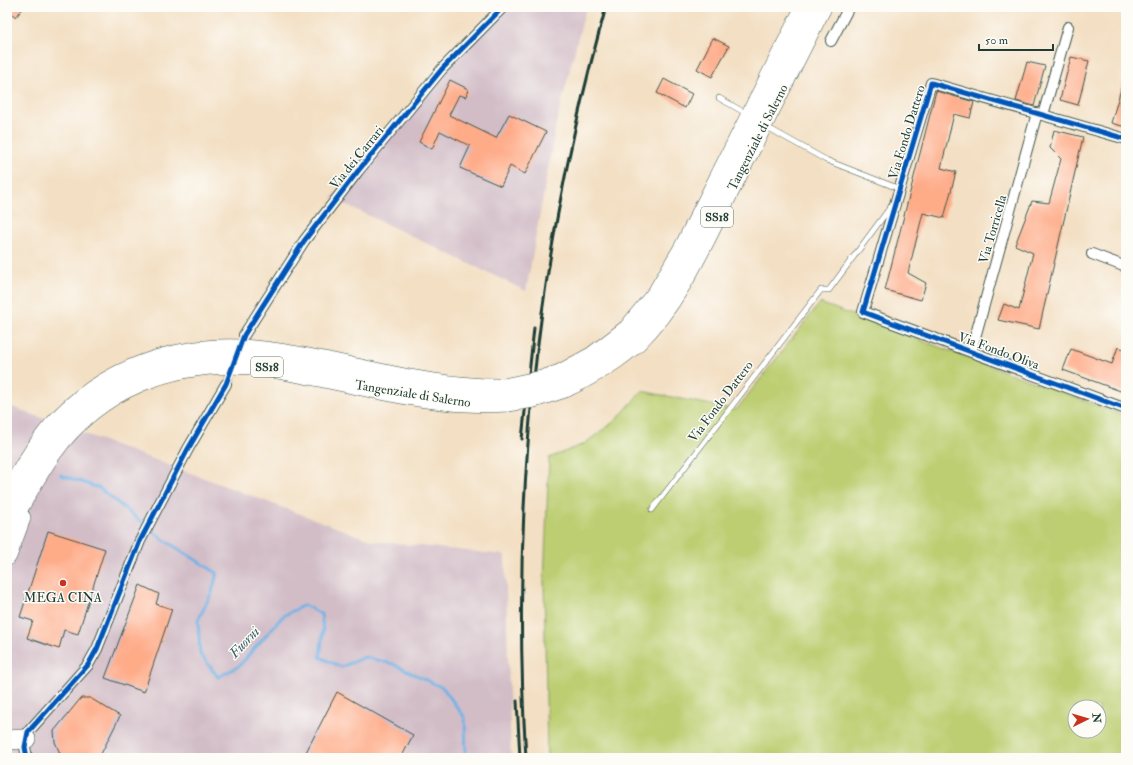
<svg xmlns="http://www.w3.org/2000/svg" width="1133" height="765" font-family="'IM FELL Double Pica',serif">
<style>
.industrial{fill:#d2bdc7}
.green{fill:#bcce71;stroke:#6e8652;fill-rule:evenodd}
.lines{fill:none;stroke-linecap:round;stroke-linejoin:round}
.stream{stroke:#71b2e5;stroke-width:3}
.building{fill:#feab88}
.street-tunnel{stroke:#c9bfa6;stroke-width:10;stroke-dasharray:10 5;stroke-linecap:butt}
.lane-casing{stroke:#3f5549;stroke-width:6}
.street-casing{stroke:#3f5549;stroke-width:12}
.highway-casing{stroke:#3f5549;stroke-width:20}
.lane{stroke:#fff;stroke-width:5}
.street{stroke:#fff;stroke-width:10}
.highway{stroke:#fff;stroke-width:19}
.rail{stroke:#1f3d34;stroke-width:3}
.highway-bridge-casing{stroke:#3f5549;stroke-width:20;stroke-linecap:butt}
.highway-bridge{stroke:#fff;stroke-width:19}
.cycleway-casing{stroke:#fdfcf7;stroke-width:8}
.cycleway{stroke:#0057b8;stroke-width:5}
.poi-dot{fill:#c8321e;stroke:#fdfcf7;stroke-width:1.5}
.labels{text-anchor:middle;stroke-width:3;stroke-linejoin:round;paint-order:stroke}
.shield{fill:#fdfcf7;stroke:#62766e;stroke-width:1}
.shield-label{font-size:12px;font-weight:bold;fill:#1f3d34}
.street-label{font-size:13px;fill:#1f3d34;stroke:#fdfcf7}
.poi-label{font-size:13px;fill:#1f3d34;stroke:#fdfcf7}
.water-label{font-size:14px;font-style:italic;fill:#386069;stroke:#fdfcf7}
</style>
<rect width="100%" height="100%" fill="#fdfcf7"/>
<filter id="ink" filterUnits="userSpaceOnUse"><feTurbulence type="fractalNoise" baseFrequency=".025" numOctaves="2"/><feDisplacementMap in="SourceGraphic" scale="8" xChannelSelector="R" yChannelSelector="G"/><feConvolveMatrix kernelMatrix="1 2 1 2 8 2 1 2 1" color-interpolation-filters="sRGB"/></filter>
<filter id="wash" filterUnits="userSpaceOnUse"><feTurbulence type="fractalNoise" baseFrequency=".012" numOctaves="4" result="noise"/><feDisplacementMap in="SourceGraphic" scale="16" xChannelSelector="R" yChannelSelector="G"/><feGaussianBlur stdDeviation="0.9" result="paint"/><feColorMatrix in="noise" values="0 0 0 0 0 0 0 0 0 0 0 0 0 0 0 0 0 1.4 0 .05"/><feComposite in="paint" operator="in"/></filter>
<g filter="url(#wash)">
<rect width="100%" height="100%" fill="#f3dfc3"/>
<path class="industrial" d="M496 7H586L556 124 526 291 332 198Z
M7 405 373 541 505 555 511 758H7Z"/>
<path class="green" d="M820 303 1126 416V758H547L544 581 549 458 584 444 616 420 642 391 736 410ZM1075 707H1099V731H1075Z"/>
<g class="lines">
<path class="stream" d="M61 475 99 488 164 540 217 573 212 592 198 620 200 654 218 677 239 666 283 616 304 605 321 614 323 631 320 657 341 667 365 657 393 664 443 688 465 718 466 758"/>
</g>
<g id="blocks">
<path class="building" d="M7 7H24L16 17 7 10Z
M713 38 729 46 712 77 697 69Z
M1071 57 1089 61 1078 105 1060 100Z
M1027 62 1045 66 1034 106 1016 101Z
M664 79 692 94 685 108 657 93Z
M1124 79H1126V127L1111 123Z
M450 80 468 89 466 97 459 95 449 115 496 138 509 114 546 132 525 174 510 166 501 186 460 168 470 146 440 131 432 149 419 142Z
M936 91 974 102 970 118 954 114 941 168 956 172 944 218 923 213 908 273 926 283 921 300 885 290Z
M1054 130 1083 137 1039 329 998 320 1004 304 1019 310 1033 253 1015 245 1032 201 1049 203 1061 159 1050 148Z
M1118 347 1126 350V393L1063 370 1071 349 1112 364Z
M48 531 105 549 78 634 64 630 59 649 27 638 33 621 20 617Z
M140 585 159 594 156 604 172 609 144 692 105 678Z
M337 692 413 735 401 758H303Z
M81 698H90L120 716 99 758H62L55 742 54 731Z"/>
</g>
</g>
<g filter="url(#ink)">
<use href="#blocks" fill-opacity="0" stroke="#3f5549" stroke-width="1"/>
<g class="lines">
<path class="street-tunnel" d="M226 384 234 361"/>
<defs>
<path id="lane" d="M719 98 742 111
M772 130 826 160 900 189
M652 510 821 290H829L892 205"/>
<path id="street" d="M831 41 849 7
M1043 115 1068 27
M1126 139 931 83 863 312 1126 409
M1092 254 1126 267
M244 335 304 241 358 171 442 69 503 7
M971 352 1037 113
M27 758 25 747 28 732 88 665 97 649 140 541 188 449 226 384"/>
<path id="highway" d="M560 374 593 356 628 329 657 293 684 247 805 7
M565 388C592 375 617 361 638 341 677 303 700 250 724 202 757 137 789 72 822 7
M7 497C20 473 34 448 53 426 102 369 180 343 254 350 339 358 418 390 504 388
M7 529C21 504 35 477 52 453 99 387 173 359 253 365 338 376 421 408 508 402
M7 556 21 518
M7 740 26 739"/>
</defs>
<use href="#lane" class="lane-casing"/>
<use href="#street" class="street-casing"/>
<use href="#highway" class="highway-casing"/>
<use href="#lane" class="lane"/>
<use href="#street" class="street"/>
<use href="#highway" class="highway"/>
<path class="rail" d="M522 439 534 328
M517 701 520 758
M526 758C510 505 537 251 606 7"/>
<defs>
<path id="highway-bridge" d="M504 388 542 380 560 374
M508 402 534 398 565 388"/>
</defs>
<use href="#highway-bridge" class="highway-bridge-casing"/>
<use href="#highway-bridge" class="highway-bridge"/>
<defs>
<path id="cycleway" d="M1126 139 931 83 863 312 1126 409
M27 758 25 747 28 732 88 665 97 649 140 541 188 449 226 384 244 335 304 241 358 171 442 69 503 7"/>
</defs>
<use href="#cycleway" class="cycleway-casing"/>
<use href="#cycleway" class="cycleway"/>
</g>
</g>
<circle class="poi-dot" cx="63" cy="583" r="4"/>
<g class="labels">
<g class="shield">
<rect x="701" y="207" width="32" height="20" rx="3"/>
<rect x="251" y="357" width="32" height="20" rx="3"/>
</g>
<g class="shield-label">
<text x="717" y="221">SS18</text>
<text x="267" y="371">SS18</text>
</g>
<g class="street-label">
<text transform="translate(906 132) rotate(-73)" y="5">Via Fondo Dattero</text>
<text transform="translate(757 137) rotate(-63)" y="5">Tangenziale di Salerno</text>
<text transform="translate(356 157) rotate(-51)" y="5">Via dei Carrari</text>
<text transform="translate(992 229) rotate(-74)" y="5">Via Torricella</text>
<text transform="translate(999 350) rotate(20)" y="5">Via Fondo Oliva</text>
<text transform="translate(413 393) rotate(9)" y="5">Tangenziale di Salerno</text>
<text transform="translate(720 401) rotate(-53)" y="5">Via Fondo Dattero</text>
</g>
<g class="poi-label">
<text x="63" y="602">MEGA CINA</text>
</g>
<g class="water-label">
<text transform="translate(244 642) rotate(-47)" y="5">Fuorni</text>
</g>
</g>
<rect width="1133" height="765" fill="none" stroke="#fdfcf7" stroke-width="24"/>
<g transform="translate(1087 719) rotate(85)"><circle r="19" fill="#fdfcf7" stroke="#a4b0a9"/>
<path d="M0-3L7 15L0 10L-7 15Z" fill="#c8321e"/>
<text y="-6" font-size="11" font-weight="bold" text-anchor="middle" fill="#1f3d34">N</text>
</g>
<path d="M979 44v6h74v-6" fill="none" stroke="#1f3d34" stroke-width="2"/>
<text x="985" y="44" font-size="12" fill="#1f3d34" stroke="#fdfcf7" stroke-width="3" paint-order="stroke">50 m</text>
</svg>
